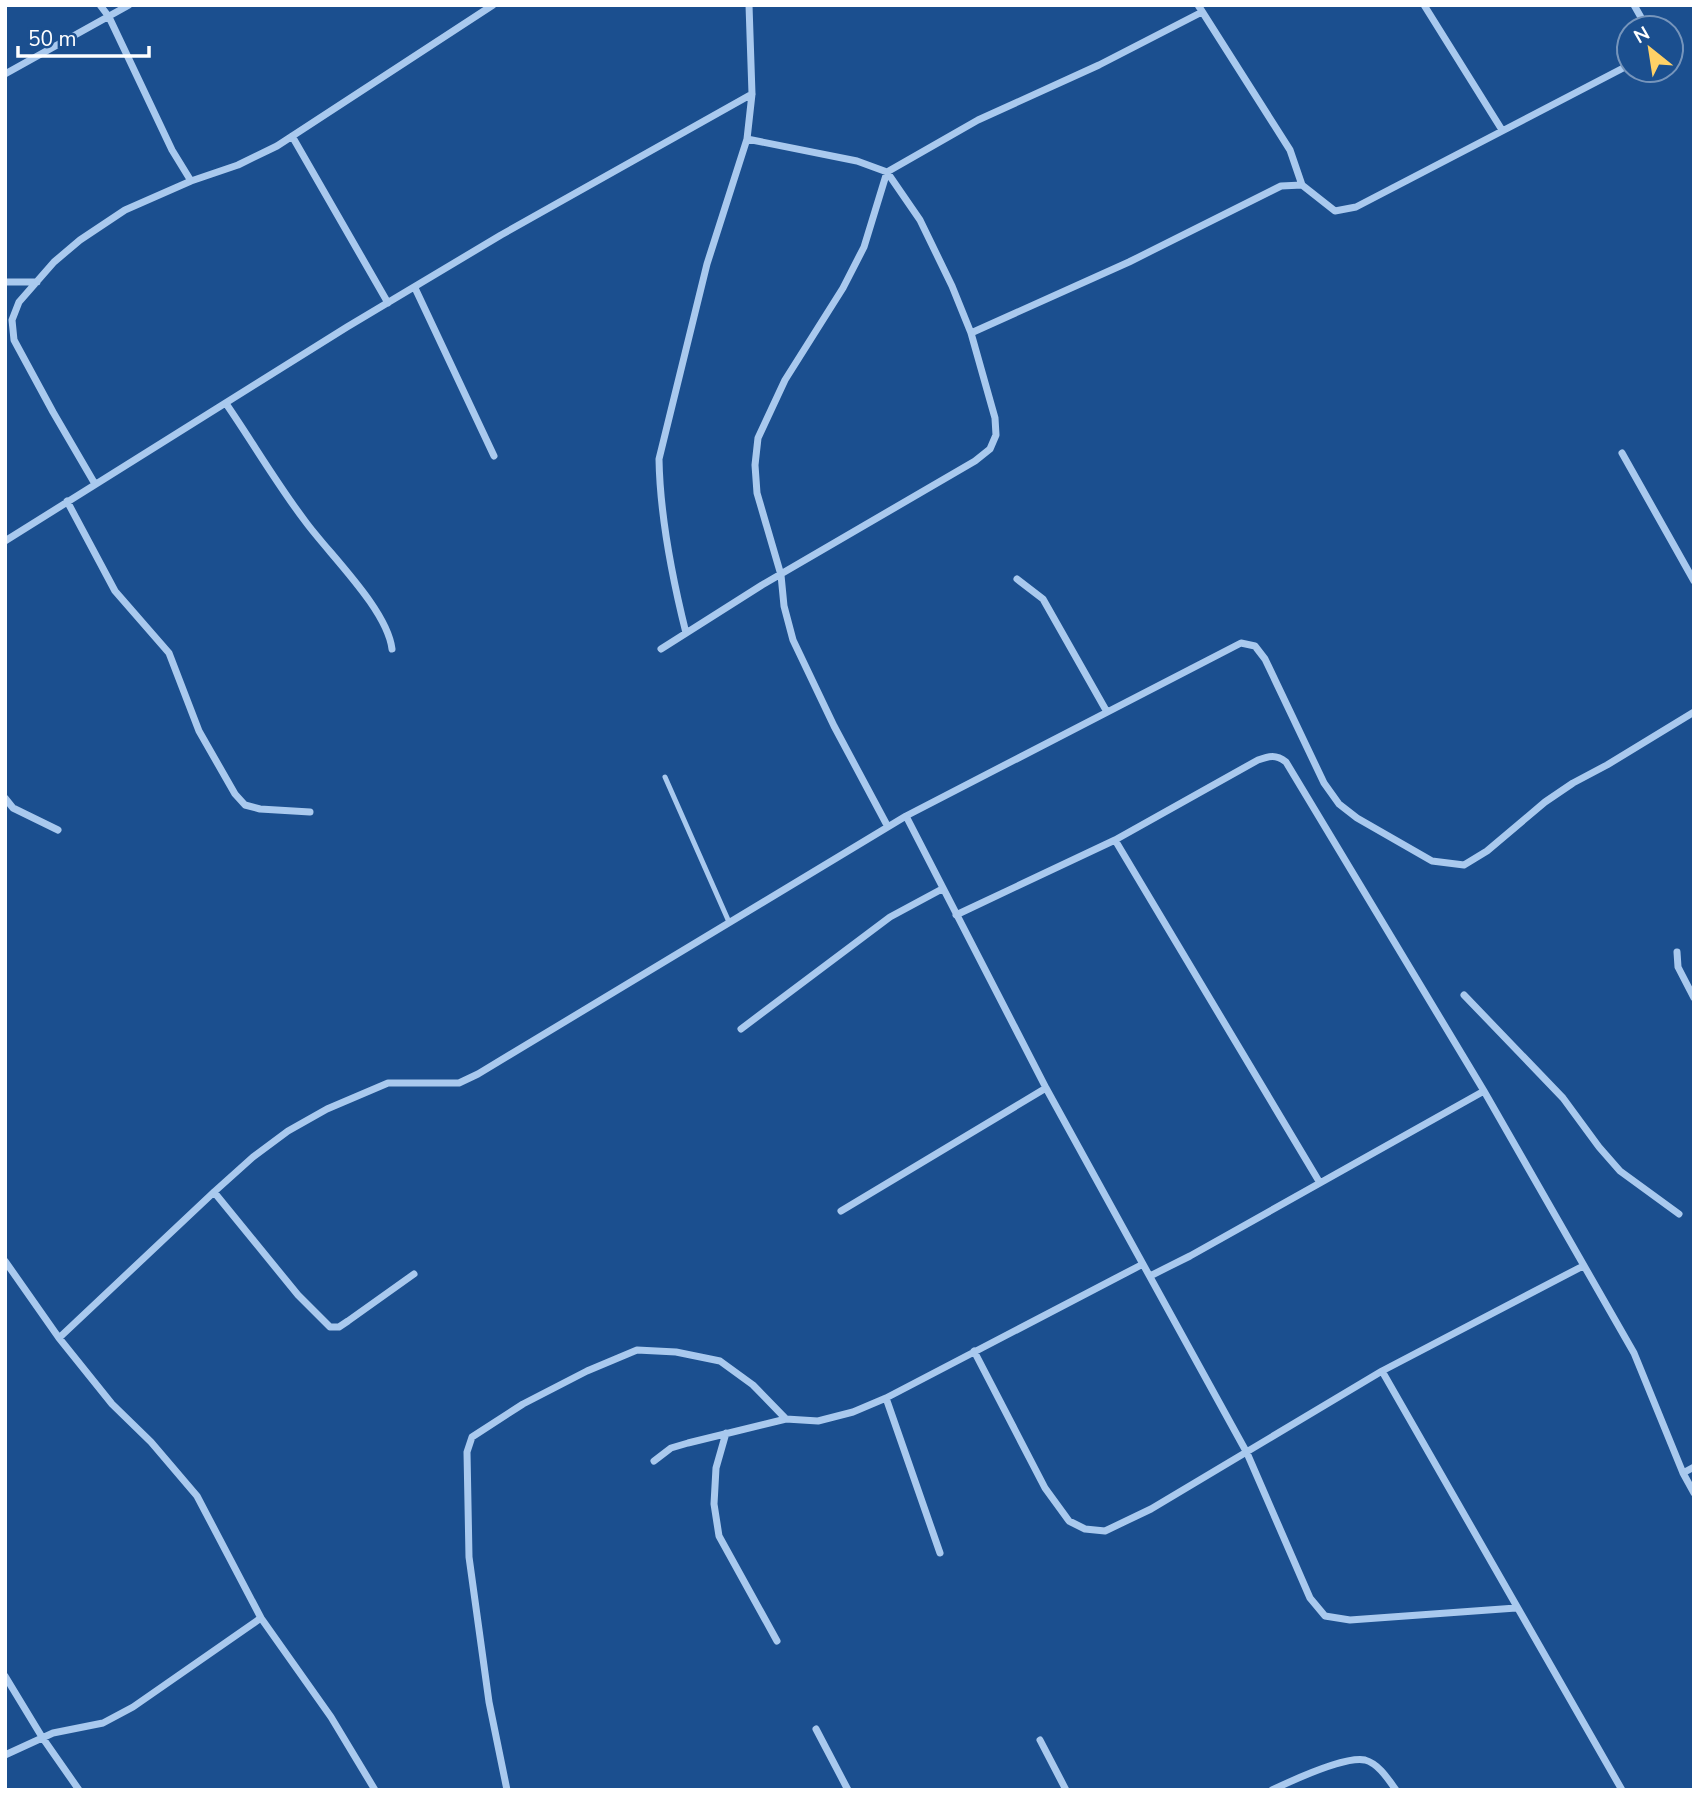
<svg xmlns="http://www.w3.org/2000/svg" width="1699" height="1795" font-family="'Nunito Sans',sans-serif">
<style>
.lines{fill:none;stroke-linecap:round;stroke-linejoin:round}
.lane{stroke:#a9c9ee;stroke-width:5}
.street{stroke:#a9c9ee;stroke-width:7}
</style>
<rect width="100%" height="100%" fill="#1b4f8f"/>
<g class="lines">
<path class="lane" d="M665 777 729 922"/>
<path class="street" d="M100 5 109 17 172 150 191 181
M1198 5 1290 150 1302 185
M1424 5 1502 130
M1634 5 1647 28
M5 74 129 5
M292 136 388 303
M5 282H37
M415 288 494 456
M971 333 1129 262 1281 186 1302 185 1335 211 1356 207 1629 65
M227 405C253 443 277 484 305 521 329 554 387 609 392 649
M1622 453 1694 581
M95 484 53 412 14 340 12 320 19 302 54 262 80 240 125 210 191 181 238 165 277 146 493 5
M67 501 115 591 169 653 199 731 235 794 245 805 260 809 310 812
M5 541 347 327 501 235 752 94
M1017 579 1043 599 1107 712
M686 633C672 577 660 517 659 459L707 264 747 139 752 94 749 5
M661 649 762 585 975 461 990 449 996 435 995 418 971 333 952 286 920 220 887 172 857 161 747 139
M5 798 13 808 58 830
M906 816 1046 1088 1247 1453 1310 1598 1325 1616 1350 1620 1516 1608
M888 827 834 726 793 640 784 606 781 575 757 493 755 465 758 438 785 380 843 288 864 247 887 172 978 120 1099 65 1202 12
M1115 840 1320 1183
M956 915 1115 840 1258 760C1269 756 1276 754 1286 762L1484 1091 1634 1353 1683 1473 1694 1493
M1677 952 1678 967 1694 998
M1464 995 1563 1098 1599 1147 1620 1171 1679 1214
M741 1029 890 917 942 889
M214 1192 298 1295 330 1327H339L348 1321 414 1274
M841 1211 1046 1088
M5 1261 59 1338 112 1404 151 1442 197 1496 261 1618 331 1717 375 1790
M1150 1276 1190 1256 1484 1091
M59 1338 214 1192 253 1157 288 1131 327 1109 388 1083H459L478 1074 906 816 1241 643 1255 646 1265 659 1324 783 1339 804 1357 818 1432 861 1464 865 1487 851 1545 802 1573 783 1607 765 1694 712
M974 1351 1045 1488 1069 1521 1085 1529 1105 1531 1151 1509 1382 1371 1583 1266
M1382 1371 1622 1790
M886 1398 940 1553
M726 1433 716 1468 714 1504 719 1536 777 1641
M654 1461 671 1448 688 1443 786 1419 818 1421 853 1412 886 1398 1143 1264
M1683 1473 1694 1467
M5 1676 42 1737 79 1790
M816 1729 848 1790
M1040 1740 1066 1790
M5 1755 53 1733 103 1723 133 1707 261 1618
M507 1790 489 1702 469 1557 467 1452 472 1437 523 1404 587 1371 637 1350 676 1352 720 1361 753 1385 786 1419
M1272 1790C1291 1781 1345 1756 1365 1760 1379 1764 1388 1779 1396 1790"/>
</g>
<rect width="1699" height="1795" fill="none" stroke="#ffffff" stroke-width="14"/>
<g transform="translate(1650 49) rotate(330)"><circle r="33" fill="#1b4f8f" stroke="#7695bc" stroke-width="2"/>
<path d="M0-5L12 26L0 18L-12 26Z" fill="#ffd166"/>
<text y="-10" font-size="19" font-weight="bold" text-anchor="middle" fill="#ffffff">N</text>
</g>
<path d="M18 46v10h131v-10" fill="none" stroke="#ffffff" stroke-width="3.5"/>
<text x="28" y="46" font-size="21" fill="#ffffff" stroke="#1b4f8f" stroke-width="5" paint-order="stroke">50 m</text>
</svg>
